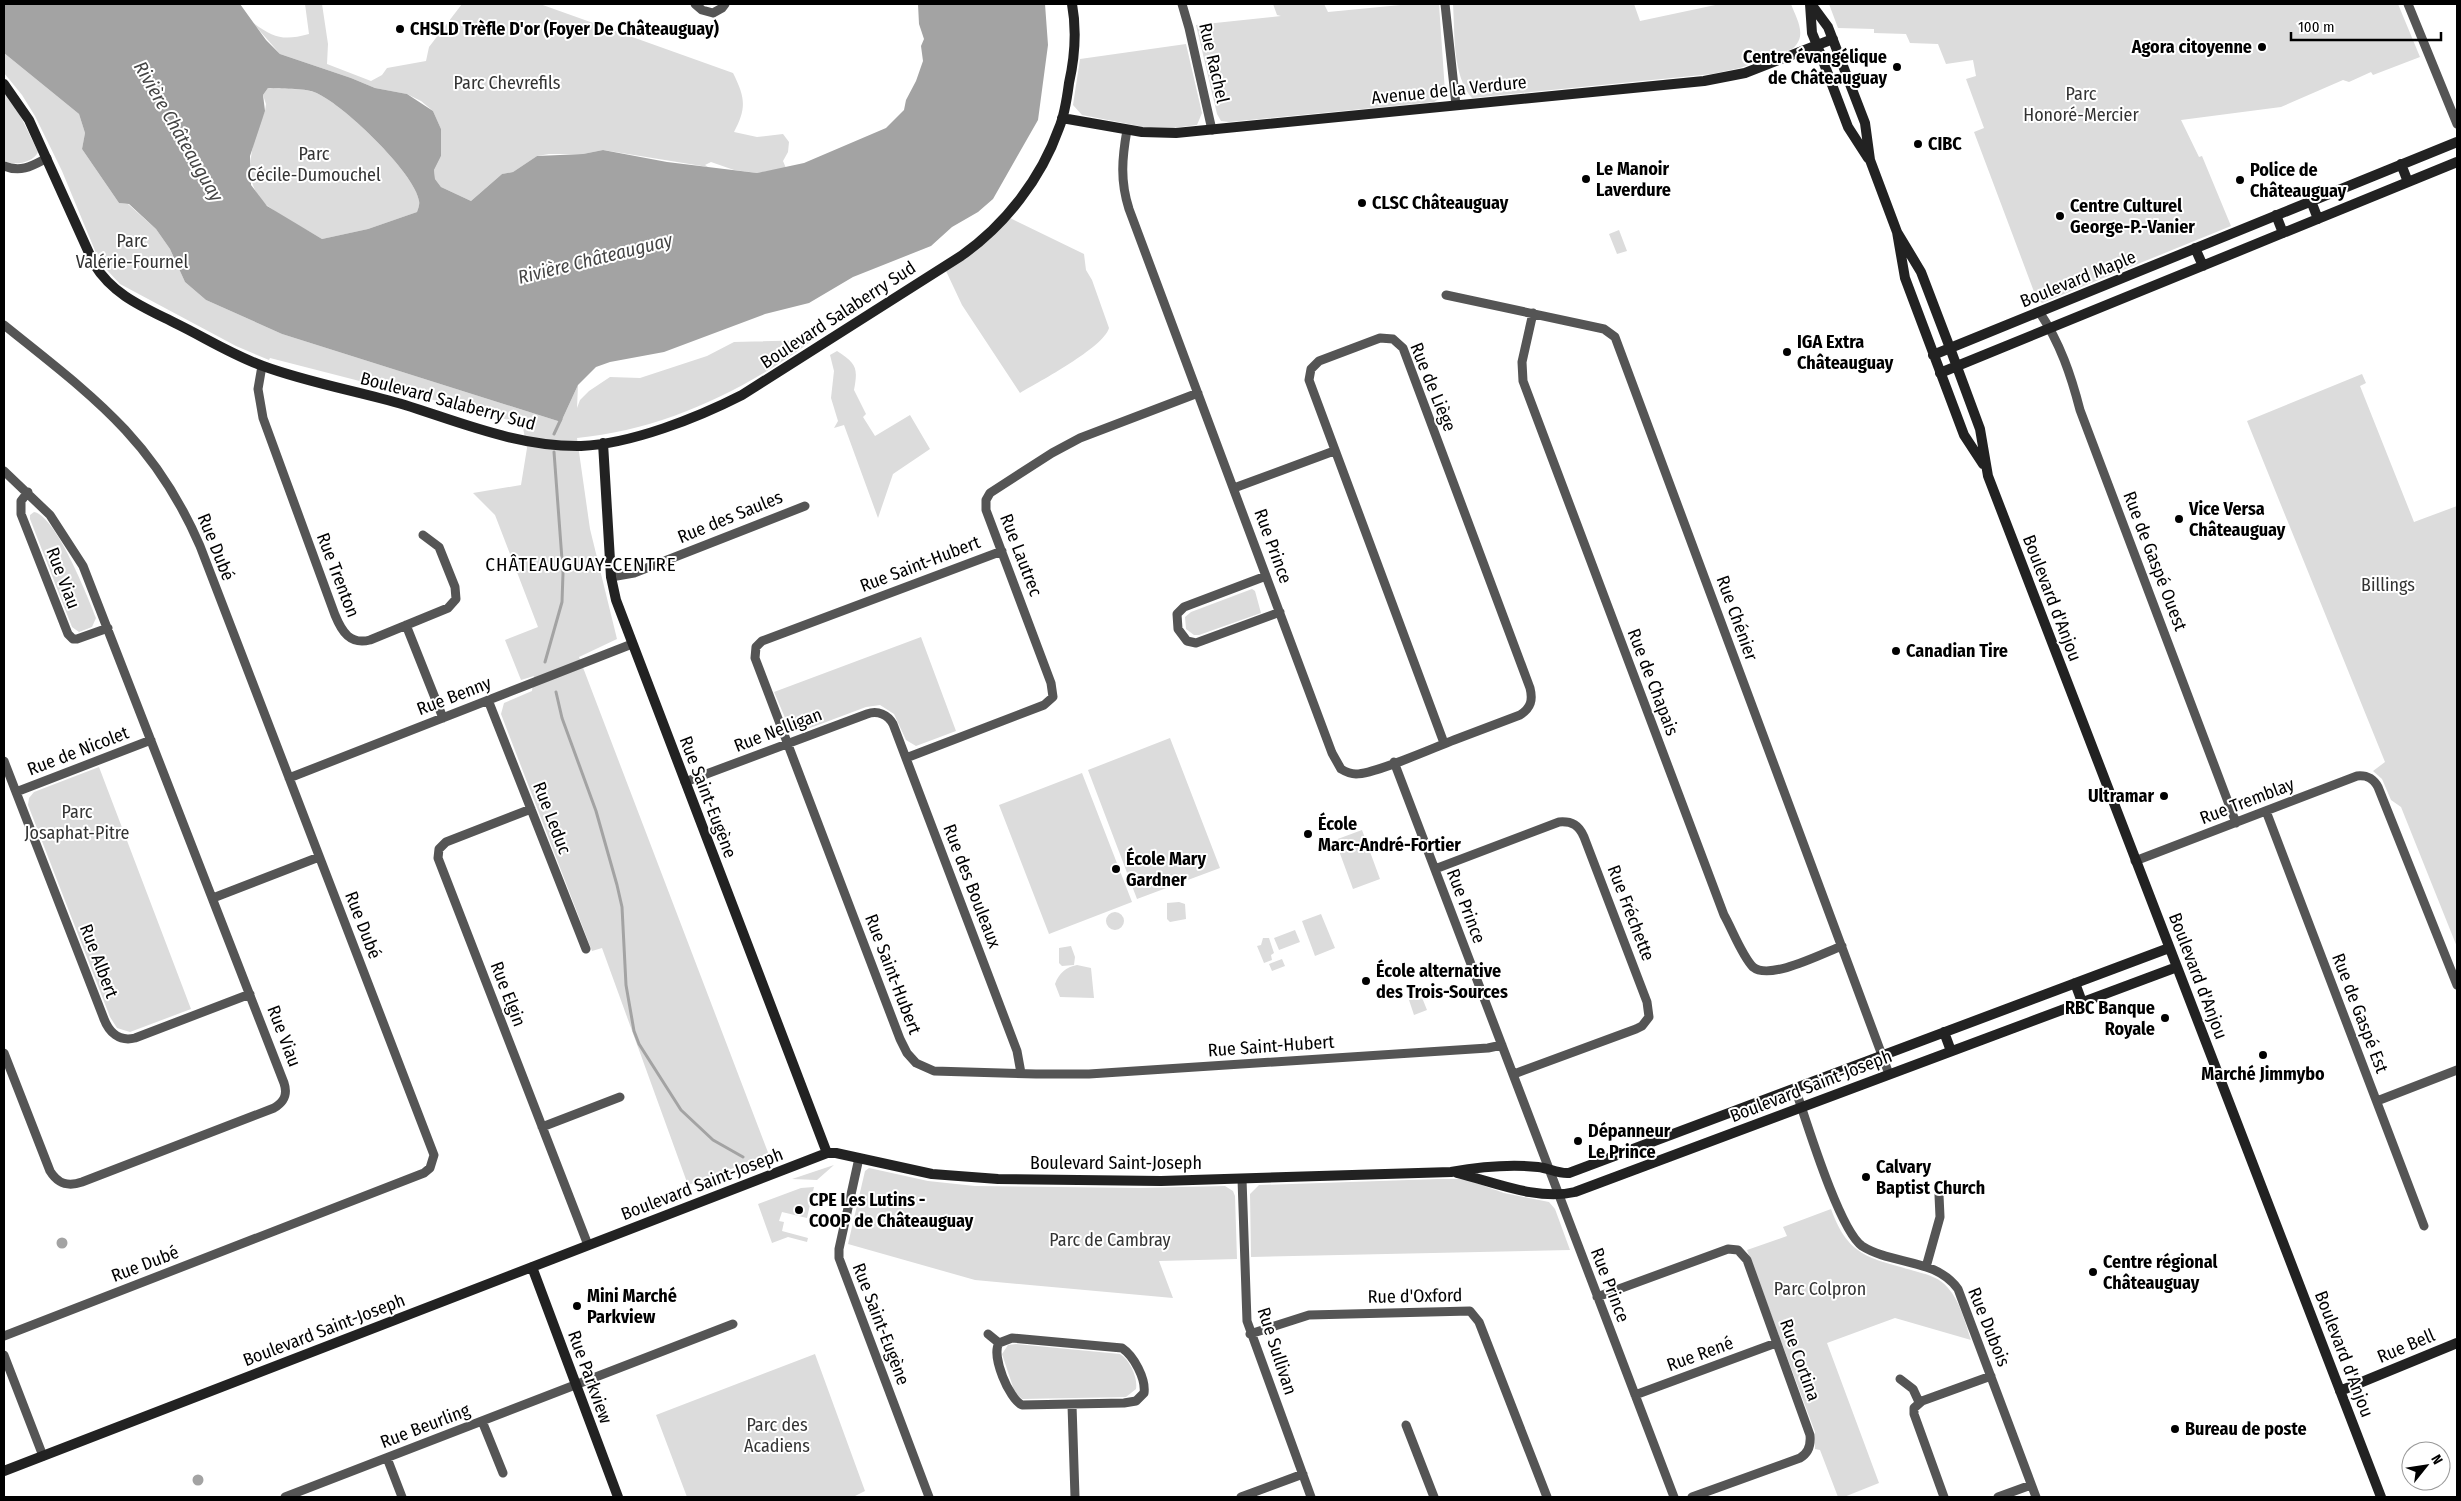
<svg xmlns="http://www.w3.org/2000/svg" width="2461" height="1501" font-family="'Fira Sans Condensed',sans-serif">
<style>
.green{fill:#dcdcdc}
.water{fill:#a3a3a3;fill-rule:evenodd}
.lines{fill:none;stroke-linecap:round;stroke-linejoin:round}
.stream{stroke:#a3a3a3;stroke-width:3}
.street{stroke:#555;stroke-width:9}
.secondary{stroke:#222;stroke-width:10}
.poi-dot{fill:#000;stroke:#fff;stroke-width:2}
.labels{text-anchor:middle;stroke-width:4;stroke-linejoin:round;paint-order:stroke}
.poi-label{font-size:18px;font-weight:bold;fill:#000;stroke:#fff;text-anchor:start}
.street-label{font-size:18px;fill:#000;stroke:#fff}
.park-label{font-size:18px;fill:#333;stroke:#fff}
.water-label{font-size:19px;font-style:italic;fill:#444;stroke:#fff}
.neighbourhood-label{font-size:19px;letter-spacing:1px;fill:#000;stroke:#fff}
</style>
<rect width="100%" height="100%" fill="#fff"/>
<path class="green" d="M305 4H322L328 44 327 64 371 81 382 75 387 68 426 61 429 47 462 4H540L733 73C745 97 747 108 734 132L757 137 783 134 789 142 788 152 783 161 786 168 757 173 734 170 711 162 705 165 708 167 603 150 583 154H549L537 156 513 172 502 174 471 201 441 187 435 179 434 170 441 156V129L433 111 421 101 407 94 375 88 351 78 280 54 252 22C274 38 283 41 309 34Z
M1273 4H1324L1328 12 1411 4H1439L1445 92 1442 97 1434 102 1229 122 1221 121 1217 114 1196 25 1281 16 1277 15Z
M1453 4H1634L1640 21 1720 4H1791C1797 20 1808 36 1792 49L1740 68 1712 74 1472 98C1452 75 1455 33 1453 4Z
M1829 4H2398L2420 57 2373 75 2371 72 2349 82 2343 80 2281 107 2181 120 2199 157 2202 156 2231 226 2042 303 2036 297 1974 132 1984 128 1966 79 1976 76 1973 60 1946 64 1938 44 1910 43 1906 34 1874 33V29L1838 28Z
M1186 44 1202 113 1197 125 1173 128 1144 127 1082 115 1073 105 1080 59Z
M4 53 79 114 85 133 82 149 119 203 128 204 156 229 170 249 185 282 206 300 282 334 561 422 578 385 577 408 580 400 589 391 610 377 640 378 707 356 734 342 813 340C744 391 663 430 577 438L590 529 617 639 579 657 769 1155 688 1185 602 948 592 951 501 714 504 703 532 691 534 676 521 680 505 640 538 627 495 515 473 493 521 485 527 448 523 428 515 422 488 414 270 358 269 360 236 346 120 284 106 269 96 253 62 171 35 116 22 95 4 73Z
M268 88C280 89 303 88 314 92 340 101 416 174 419 201 420 204 418 209 417 212L368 229 322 239C304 228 285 219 269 207 238 184 252 141 265 111L266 104 263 95Z
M4 93 20 115 38 152C33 163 14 166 4 161Z
M1010 218 1084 254 1086 270 1092 280 1109 328C1103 348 1040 381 1020 393L962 305 946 271 983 245Z
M1619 230 1627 251 1617 254 1609 234Z
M837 351C857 364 858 368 854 390L866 414 863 417 875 436 910 415 930 449 893 474 878 518 844 425 834 428 838 421 831 398 834 371 830 355Z
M2362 374 2366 383 2360 386 2414 522 2457 506V947L2401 807 2391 800 2382 779 2373 771 2385 762 2247 421Z
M34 512C56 516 88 597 96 618L92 627 79 632 72 627 30 519V515Z
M1252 589 1255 591 1261 613 1199 635H1194L1186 629 1185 617 1191 612Z
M921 637 956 731 916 746 906 740 894 714 880 705 866 707 802 731 793 730 789 727 774 692Z
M1170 738 1220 868 1137 899 1088 770Z
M99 767 191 1009 130 1032 117 1028 110 1017 28 805 29 798 34 792Z
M1082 773 1132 902 1049 934 999 805Z
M1362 830 1380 879 1353 889 1335 840Z
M1179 902 1185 904 1186 919 1170 922 1167 919V903Z
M1106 921a9 9 0 1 1 18 0a9 9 0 1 1-18 0Z
M1321 914 1335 948 1315 956 1302 921Z
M1295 930 1300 942 1279 950 1274 938Z
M1263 938H1269L1274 953 1271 955 1272 960 1264 963 1257 946 1261 945Z
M1071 946 1075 957 1074 965 1062 966 1059 963V948Z
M1282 959 1285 966 1272 971 1269 964Z
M1077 965 1091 968 1094 998 1060 997 1055 984C1059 973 1066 967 1077 965Z
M1421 995 1427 1010 1414 1015 1409 1000Z
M834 1165 817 1180 792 1179Z
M869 1168 928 1181 975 1186 1140 1188 1225 1186 1233 1191 1235 1196 1237 1259 1159 1261 1173 1298 975 1280 848 1244 865 1171Z
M1438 1179H1465L1504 1193 1549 1202 1555 1209 1570 1250 1251 1257 1250 1194 1259 1185Z
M814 1187 807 1218 782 1212 779 1221 784 1222 782 1231 808 1238 807 1242 788 1237 772 1243 758 1204 801 1188Z
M1831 1209C1849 1259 1872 1258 1918 1272 1929 1275 1940 1278 1948 1288 1960 1301 1965 1323 1971 1340L1895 1318 1827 1343 1879 1483 1844 1497H1838L1820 1450 1815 1449V1432L1747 1250 1787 1236 1783 1227Z
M1016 1344 1120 1354C1130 1360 1138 1378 1136 1389L1126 1397 1022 1399 1015 1393 1002 1354 1008 1345Z
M815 1354 865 1491 853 1497H687L656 1415Z"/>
<path class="water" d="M4 4H240L266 40 280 54 351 78 375 88 407 94 433 111 441 129V156L434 170 435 179 441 187 471 201 502 174 513 172 537 156 583 154 603 150 667 162 757 173 804 163 886 128 904 110 906 100 916 81 923 61 921 46 924 39 919 24 918 4H1045L1048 45 1038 120 993 199 978 212 952 227 931 246 853 277 809 303 765 314 664 352 610 362 596 367 578 385 561 422 282 334 206 300 185 282 170 249 156 229 129 204 119 203 82 149 85 133 79 114 4 53ZM268 88C280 89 304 88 314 92 340 101 416 174 419 201 420 204 418 209 417 212L368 229 322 239 267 206 251 185 250 156 265 111 263 95Z
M56.5 1243a5.5 5.5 0 1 1 11 0a5.5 5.5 0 1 1-11 0Z
M192.5 1480a5.5 5.5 0 1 1 11 0a5.5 5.5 0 1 1-11 0Z"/>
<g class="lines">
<path class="stream" d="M554 434 561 419
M545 662 562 602 563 573 554 452
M556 692 562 718 596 811 617 885 622 907 626 985 634 1031 639 1044 681 1110 713 1140 743 1157"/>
<path class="street" d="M695 4 702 10 713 13 722 8 725 4
M1182 4 1189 28 1212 130
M1445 4 1456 105
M2408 4 2457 124
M1127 130C1122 158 1120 181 1129 209L1332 753 1341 769C1346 772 1350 774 1356 774 1375 774 1433 748 1454 740L1520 715C1531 708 1533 700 1530 688L1403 348 1393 339 1380 338 1319 361 1311 369 1309 380 1444 743
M4 166C21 173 32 166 47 158
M1446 295 1604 329 1615 337 1889 1074
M1533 313 1522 362 1523 381 1724 915C1732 929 1742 956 1753 967 1770 981 1823 953 1842 946
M2040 313C2060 343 2071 375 2080 410L2236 823
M4 325C91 395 154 439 200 546L434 1155 430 1168 424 1173 4 1336
M262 366 258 389 263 418 335 615C342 632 350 645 370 640L448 608 456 599 455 587 439 547 423 535
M4 471 50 515 83 566 284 1083C288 1095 284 1102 274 1108L82 1182C68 1187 58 1184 50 1171L4 1053
M1234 488 1334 451
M28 492 21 501V514L68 634 73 639H77L108 628
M1002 551 762 641 756 647 755 658 900 1039 907 1053 916 1063 934 1071 1036 1074H1089L1488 1048 1502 1045
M1266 576 1184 607 1177 614 1178 629 1187 641 1196 643 1280 612
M611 577 634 573 805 506
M406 625 443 718
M488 700 586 949
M906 758 1044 705 1053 697 1051 683 986 510V500L990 493 1052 453 1080 438 1198 393
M4 761 104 1019C109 1032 119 1042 135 1038L250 994
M1394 762 1674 1497
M289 778 632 644
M685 782 867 714C878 710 888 715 893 724L1017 1051 1021 1073
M16 792 151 740
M531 809 446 842 439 849 438 858 588 1245
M2266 811 2424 1226
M2135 861 2357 776C2367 775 2373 778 2378 787L2457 985
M1435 869 1559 822C1572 821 1579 825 1584 837L1647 1002 1649 1017 1642 1026 1636 1029 1514 1074
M213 898 319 857
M1795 1088C1806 1120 1839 1230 1862 1246 1892 1265 1936 1258 1958 1289L2036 1497
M2377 1101 2457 1070
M542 1127 620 1097
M859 1158 839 1249V1258L929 1497
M1242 1179 1247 1321 1311 1497
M1926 1267 1940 1217 1939 1195
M1597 1297 1728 1249 1738 1250 1747 1260 1810 1435C1811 1445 1809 1453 1800 1458L1692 1497
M988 1334 999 1343
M1250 1334 1309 1315 1470 1311 1479 1322 1547 1497
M1012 1338 1122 1348C1134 1356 1146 1379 1144 1393L1136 1401 1124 1403 1022 1405C1009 1399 991 1356 999 1343Z
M4 1355 43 1456
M1900 1379 1913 1389 1919 1402
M1635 1395 1776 1343
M1072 1405 1075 1497
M482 1421 503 1473
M1406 1425 1434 1497
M387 1458 402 1497
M285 1497 733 1324
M1241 1497 1303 1474
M1944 1497 1914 1414V1408L1922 1401 1991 1376
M1998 1497 2031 1485"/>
<path class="secondary" d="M1810 4 1812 33 1817 45 1848 127 1868 158
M1811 4 1828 27 1865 123 1870 160 1897 232 1905 278 1964 435 1983 464
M4 84 29 120 94 264C113 295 143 307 175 323 204 337 232 355 263 366 309 383 358 391 405 405 462 423 519 447 581 446 631 444 697 418 742 395L961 256C1005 225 1041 179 1059 128 1065 114 1067 98 1069 83 1075 56 1077 31 1072 4
M1062 118 1142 132 1176 133 1704 81 1745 73 1833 39
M2401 164 2408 182
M2311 201 2318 219
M2276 215 2283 233
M1897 232 1921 272 1950 348 1980 429 1988 476 2381 1497
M2195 248 2203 266
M1933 355 2457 142
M1940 373 2457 162
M603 443 611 577 616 600 827 1153
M2075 983 2082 1002
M1944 1032 1951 1051
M1457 1173C1494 1182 1537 1201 1575 1192L2177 967
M532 1267 618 1497
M2340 1391 2457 1343
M4 1471 827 1153H836L932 1174 998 1179 1161 1181 1451 1172C1479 1167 1510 1164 1538 1167 1549 1168 1558 1174 1569 1173L2169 948"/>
</g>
<g class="poi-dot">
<circle cx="400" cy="29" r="5"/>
<circle cx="2262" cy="47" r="5"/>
<circle cx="1897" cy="67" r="5"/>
<circle cx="1918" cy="144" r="5"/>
<circle cx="1586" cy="179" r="5"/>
<circle cx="2240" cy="180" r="5"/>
<circle cx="1362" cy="203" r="5"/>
<circle cx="2060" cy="216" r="5"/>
<circle cx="1787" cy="352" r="5"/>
<circle cx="2179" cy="519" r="5"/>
<circle cx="1896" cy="651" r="5"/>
<circle cx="2164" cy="796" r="5"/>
<circle cx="1308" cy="834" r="5"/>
<circle cx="1116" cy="869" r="5"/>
<circle cx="1366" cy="981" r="5"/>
<circle cx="2165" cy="1018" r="5"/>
<circle cx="2263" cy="1055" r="5"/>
<circle cx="1578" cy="1141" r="5"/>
<circle cx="1866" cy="1177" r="5"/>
<circle cx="799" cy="1210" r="5"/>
<circle cx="2093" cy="1272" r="5"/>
<circle cx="577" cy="1306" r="5"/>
<circle cx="2175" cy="1429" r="5"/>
</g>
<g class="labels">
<g class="poi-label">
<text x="410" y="35">CHSLD Trèfle D'or (Foyer De Châteauguay)</text>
<text x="2252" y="53" text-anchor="end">Agora citoyenne</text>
<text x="1887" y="63" text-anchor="end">Centre évangélique<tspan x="1887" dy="21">de Châteauguay</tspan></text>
<text x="1928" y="150">CIBC</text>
<text x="1596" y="175">Le Manoir<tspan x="1596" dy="21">Laverdure</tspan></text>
<text x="2250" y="176">Police de<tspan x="2250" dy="21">Châteauguay</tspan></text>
<text x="1372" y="209">CLSC Châteauguay</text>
<text x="2070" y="212">Centre Culturel<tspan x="2070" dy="21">George-P.-Vanier</tspan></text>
<text x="1797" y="348">IGA Extra<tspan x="1797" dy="21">Châteauguay</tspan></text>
<text x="2189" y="515">Vice Versa<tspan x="2189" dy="21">Châteauguay</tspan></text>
<text x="1906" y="657">Canadian Tire</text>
<text x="2154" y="802" text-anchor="end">Ultramar</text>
<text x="1318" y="830">École<tspan x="1318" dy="21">Marc-André-Fortier</tspan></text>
<text x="1126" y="865">École Mary<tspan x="1126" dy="21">Gardner</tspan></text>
<text x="1376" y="977">École alternative<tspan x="1376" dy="21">des Trois-Sources</tspan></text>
<text x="2155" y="1014" text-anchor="end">RBC Banque<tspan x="2155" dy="21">Royale</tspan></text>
<text x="2263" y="1080" text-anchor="middle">Marché Jimmybo</text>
<text x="1588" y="1137">Dépanneur<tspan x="1588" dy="21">Le Prince</tspan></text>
<text x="1876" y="1173">Calvary<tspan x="1876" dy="21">Baptist Church</tspan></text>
<text x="809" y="1206">CPE Les Lutins -<tspan x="809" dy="21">COOP de Châteauguay</tspan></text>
<text x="2103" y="1268">Centre régional<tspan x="2103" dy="21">Châteauguay</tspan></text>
<text x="587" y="1302">Mini Marché<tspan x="587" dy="21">Parkview</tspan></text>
<text x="2185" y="1435">Bureau de poste</text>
</g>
<g class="street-label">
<text transform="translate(1214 63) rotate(77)" y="6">Rue Rachel</text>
<text transform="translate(1449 90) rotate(-6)" y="6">Avenue de la Verdure</text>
<text transform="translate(2078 279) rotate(-22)" y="6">Boulevard Maple</text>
<text transform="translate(838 315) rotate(-33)" y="6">Boulevard Salaberry Sud</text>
<text transform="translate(1433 387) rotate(68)" y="6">Rue de Liège</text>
<text transform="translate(448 401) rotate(15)" y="6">Boulevard Salaberry Sud</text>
<text transform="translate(730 517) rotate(-22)" y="6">Rue des Saules</text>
<text transform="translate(1273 546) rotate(70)" y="6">Rue Prince</text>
<text transform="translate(216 547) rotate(68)" y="6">Rue Dubé</text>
<text transform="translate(1021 555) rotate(69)" y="6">Rue Lautrec</text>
<text transform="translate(2155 561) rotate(69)" y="6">Rue de Gaspé Ouest</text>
<text transform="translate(920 564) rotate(-21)" y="6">Rue Saint-Hubert</text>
<text transform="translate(338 575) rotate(69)" y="6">Rue Trenton</text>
<text transform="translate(63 578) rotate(69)" y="6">Rue Viau</text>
<text transform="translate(2052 598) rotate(69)" y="6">Boulevard d'Anjou</text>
<text transform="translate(1737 618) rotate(70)" y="6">Rue Chénier</text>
<text transform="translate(1653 682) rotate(69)" y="6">Rue de Chapais</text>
<text transform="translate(454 696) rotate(-21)" y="6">Rue Benny</text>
<text transform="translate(778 730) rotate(-21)" y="6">Rue Nelligan</text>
<text transform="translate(78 751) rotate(-21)" y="6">Rue de Nicolet</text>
<text transform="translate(708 797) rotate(69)" y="6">Rue Saint-Eugène</text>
<text transform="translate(2247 801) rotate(-21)" y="6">Rue Tremblay</text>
<text transform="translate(552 818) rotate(69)" y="6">Rue Leduc</text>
<text transform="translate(972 886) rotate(69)" y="6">Rue des Bouleaux</text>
<text transform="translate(1466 906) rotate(69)" y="6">Rue Prince</text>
<text transform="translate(1631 913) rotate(69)" y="6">Rue Fréchette</text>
<text transform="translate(363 925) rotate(69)" y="6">Rue Dubé</text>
<text transform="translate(99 961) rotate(69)" y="6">Rue Albert</text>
<text transform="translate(893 974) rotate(69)" y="6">Rue Saint-Hubert</text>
<text transform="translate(2198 976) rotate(69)" y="6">Boulevard d'Anjou</text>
<text transform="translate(508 994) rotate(69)" y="6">Rue Elgin</text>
<text transform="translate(2360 1013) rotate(69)" y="6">Rue de Gaspé Est</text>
<text transform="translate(284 1036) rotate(69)" y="6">Rue Viau</text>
<text transform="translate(1271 1046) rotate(-4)" y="6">Rue Saint-Hubert</text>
<text transform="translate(1811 1086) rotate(-21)" y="6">Boulevard Saint-Joseph</text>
<text x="1116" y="1169">Boulevard Saint-Joseph</text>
<text transform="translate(702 1184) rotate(-21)" y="6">Boulevard Saint-Joseph</text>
<text transform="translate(145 1264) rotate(-21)" y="6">Rue Dubé</text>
<text transform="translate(1610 1285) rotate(69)" y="6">Rue Prince</text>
<text transform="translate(1415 1296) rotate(-1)" y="6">Rue d'Oxford</text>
<text transform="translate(881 1324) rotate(69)" y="6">Rue Saint-Eugène</text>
<text transform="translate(1989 1327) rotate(68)" y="6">Rue Dubois</text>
<text transform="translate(324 1330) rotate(-21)" y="6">Boulevard Saint-Joseph</text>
<text transform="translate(2406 1346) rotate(-23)" y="6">Rue Bell</text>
<text transform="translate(1277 1351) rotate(72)" y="6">Rue Sullivan</text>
<text transform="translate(1700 1354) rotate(-20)" y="6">Rue René</text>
<text transform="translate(2344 1354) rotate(69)" y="6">Boulevard d'Anjou</text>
<text transform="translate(1800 1360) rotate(70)" y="6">Rue Cortina</text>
<text transform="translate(590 1377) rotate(70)" y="6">Rue Parkview</text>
<text transform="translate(425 1426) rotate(-21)" y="6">Rue Beurling</text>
</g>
<g class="park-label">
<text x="507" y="89">Parc Chevrefils</text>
<text x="2081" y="100">Parc<tspan x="2081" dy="21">Honoré-Mercier</tspan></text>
<text x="314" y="160">Parc<tspan x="314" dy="21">Cécile-Dumouchel</tspan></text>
<text x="132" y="247">Parc<tspan x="132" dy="21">Valérie-Fournel</tspan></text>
<text x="2388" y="591">Billings</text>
<text x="77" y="818">Parc<tspan x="77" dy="21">Josaphat-Pitre</tspan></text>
<text x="1110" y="1246">Parc de Cambray</text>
<text x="1820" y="1295">Parc Colpron</text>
<text x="777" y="1431">Parc des<tspan x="777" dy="21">Acadiens</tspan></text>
</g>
<g class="water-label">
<text transform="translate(179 131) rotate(60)" y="7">Rivière Châteauguay</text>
<text transform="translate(595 258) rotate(-14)" y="7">Rivière Châteauguay</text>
</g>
<g class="neighbourhood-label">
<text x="581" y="571">CHÂTEAUGUAY-CENTRE</text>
</g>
</g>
<rect width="2461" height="1501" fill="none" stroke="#000000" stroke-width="10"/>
<g transform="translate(2426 1466) rotate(60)"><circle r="24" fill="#ffffff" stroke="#999999"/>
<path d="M0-4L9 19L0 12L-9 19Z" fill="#000000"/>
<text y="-8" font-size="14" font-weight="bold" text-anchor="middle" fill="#000000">N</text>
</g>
<path d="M2291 32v8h150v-8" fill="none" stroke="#000000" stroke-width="2.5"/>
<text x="2298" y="32" font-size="15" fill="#000000" stroke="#ffffff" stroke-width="4" paint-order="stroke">100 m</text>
</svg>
